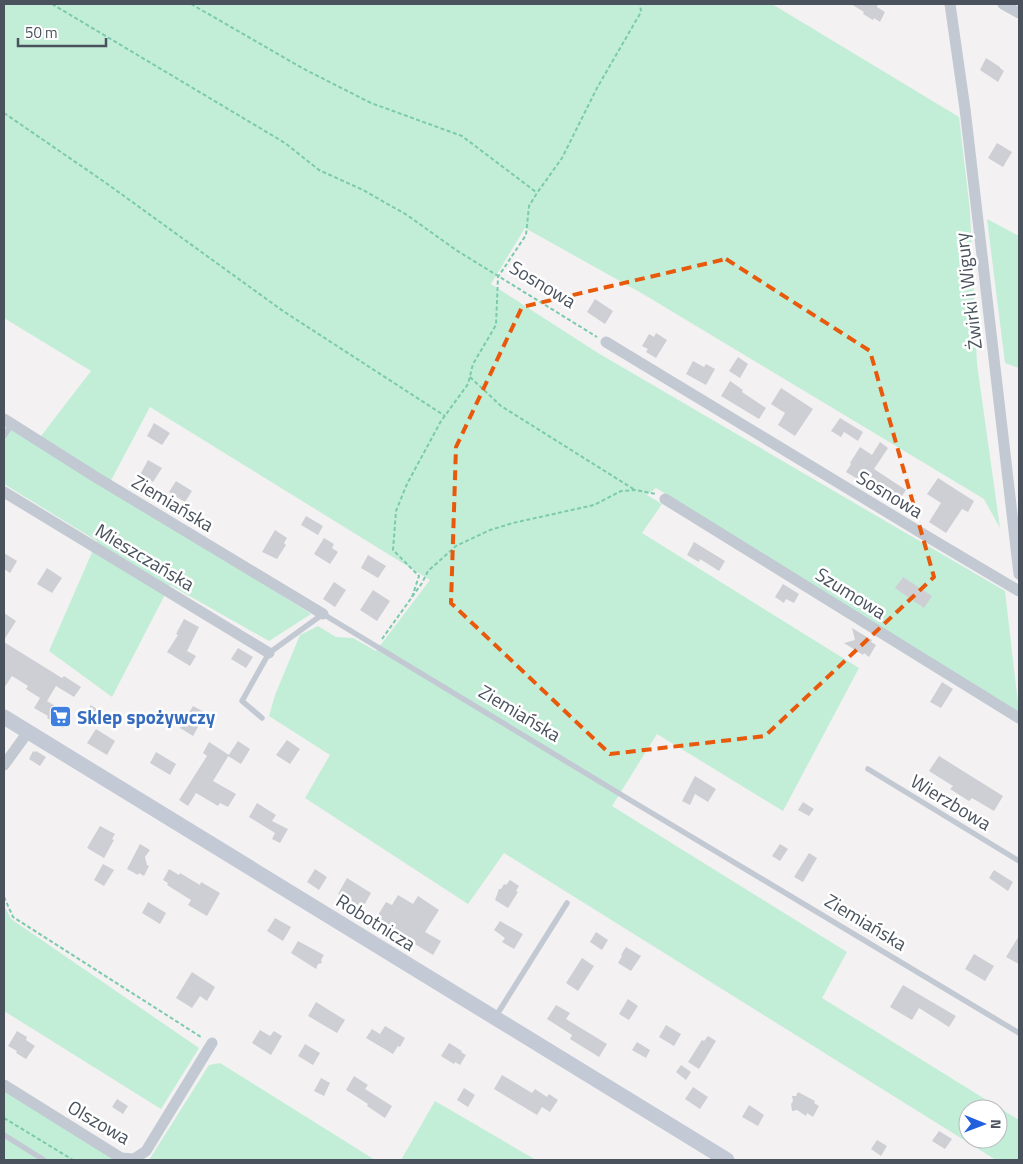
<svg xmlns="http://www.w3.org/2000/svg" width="1023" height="1164" font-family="'Titillium Web',sans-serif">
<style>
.green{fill:#c2eed8;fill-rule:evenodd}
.building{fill:#cecfd5}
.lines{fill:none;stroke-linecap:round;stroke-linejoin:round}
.path{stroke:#7bcaac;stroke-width:2;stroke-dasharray:4 2.5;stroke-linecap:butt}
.lane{stroke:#c2c9d2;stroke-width:5.5}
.street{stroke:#c2c9d2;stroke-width:11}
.secondary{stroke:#c3cad6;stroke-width:15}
.marked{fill:none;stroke:#e8590c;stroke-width:4;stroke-dasharray:10 6;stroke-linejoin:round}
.labels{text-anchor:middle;stroke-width:5;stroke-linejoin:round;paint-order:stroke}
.street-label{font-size:19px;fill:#49525d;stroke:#fff}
.shop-label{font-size:19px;font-weight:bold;fill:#366cbe;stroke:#fff;text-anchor:start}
</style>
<rect width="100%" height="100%" fill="#f3f1f1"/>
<path class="green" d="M4 4H772L959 117 970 211 977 364 1000 528 984 499 643 294 525 228 491 284 598 353 1005 591 1019 712 656 488 647 495 662 504 642 533 859 668 783 811 657 734 612 806 847 952 822 998 1019 1120V1160H996L504 853 468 904 305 798 330 755 269 716 275 695 300 635 318 626 336 637 353 638 376 651 430 580 150 407 108 486 311 614 269 641 170 585 112 697 49 651 97 541 4 484V421L41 436 91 371 4 318ZM968 1109H998V1139H968Z
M987 219 1019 236V368L1005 363Z
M4 905 11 919 199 1048 161 1109 4 1011Z
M220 1063 375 1160H149L209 1065Z
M4 1090 116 1160H4Z
M435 1101 536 1160H401Z"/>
<path class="building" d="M851 4H878L877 7 885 12 880 22 874 18 873 20 863 14 864 12Z
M986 58 1000 67V68L1004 71 998 82 980 70Z
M997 143 1012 152 1003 167 988 158Z
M595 299 613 311 605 324 587 312Z
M656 333 667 340 656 358 646 352 648 349 642 346 649 334 654 337Z
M738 357 748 364 740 378 729 371Z
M693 361 704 367 706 364 715 369 706 385 686 374Z
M730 381 743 390 742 392 766 408 759 419 721 396Z
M781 388 813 409 795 436 778 425 785 413 771 404Z
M840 418 863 432 858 441 844 432 841 437 831 431Z
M154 423 170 433 162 445 147 436Z
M880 442 888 448 874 469 906 490 896 505 882 495 883 493 860 478 859 480 846 472 851 464 850 463 860 447 872 455Z
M148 460 162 468 153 482 140 475Z
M938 478 974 501 968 512 962 509 946 533 929 522 941 503 927 494Z
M176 481 192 491 185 502 169 492Z
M306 516 323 526 318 535 301 525Z
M275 530 287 538 284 543 286 545 277 559 262 552Z
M324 538 334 544 332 548 338 552 330 564 314 554Z
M694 542 725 561 719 571 700 559 699 562 687 555Z
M4 553 17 561 10 573 4 569Z
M368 555 386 566 378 578 361 568Z
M47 568 62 578 52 593 37 584Z
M903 577 932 596 924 608 895 588Z
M334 582 346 590 335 607 323 599Z
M783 584 799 594 794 603 786 599 784 603 775 597Z
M373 590 390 601 377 621 360 610Z
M4 613 16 621 4 640Z
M184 619 199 627 187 651 196 656 190 666 167 652 178 635 176 634Z
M852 628 872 640 871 642 876 645 869 657 864 653 863 655 844 643 855 640Z
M4 642 62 678 64 676 81 687 74 697 56 686 47 701 71 716 63 728 47 718 48 716 34 708 40 698 26 689 28 686 12 676 4 688Z
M238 648 253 657 246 668 231 659Z
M942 682 953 689 941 708 930 702Z
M91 705 98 710 89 725 81 721Z
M193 706 206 713 193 736 180 728Z
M96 729 115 741 107 755 87 743Z
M287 740 300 749 290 764 276 755Z
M238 741 250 749 241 764 228 756Z
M209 742 229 755 213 781 236 794 228 807 220 803 218 806 196 793 188 806 179 800 207 756 203 753Z
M33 751 35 752 36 751 46 757 40 766 29 759Z
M156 752 176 764 170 775 150 763Z
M939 756 1003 796 994 811 972 798 969 801 950 789 953 786 929 771Z
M695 776 716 789 708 802 695 794 690 805 682 801Z
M803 802 814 809 809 816 798 810Z
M257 803 276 815 272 821 288 829 280 843 272 839 275 833 249 817Z
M100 826 115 834 112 839 114 840 104 858 87 848Z
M140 844 150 850 145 857 147 865 149 866 144 876 139 873 138 875 127 869Z
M780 844 788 849 780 861 772 856Z
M809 853 817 858 803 882 794 877Z
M103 864 114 870 104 886 94 880Z
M169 869 179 875 180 873 200 885 201 882 220 893 207 916 188 905 191 900 167 885 168 883 163 880Z
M315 869 327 877 319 890 307 882Z
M994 870 1013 882 1008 891 989 878Z
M347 878 371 893 362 909 338 894Z
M510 880 519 886 516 891 518 892 508 908 495 900 499 889H501L504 884 506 885Z
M398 895 413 904 418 896 439 910 425 932 441 941 433 955 375 920 386 902 392 905Z
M148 902 166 913 160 924 142 913Z
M275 918 291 927 283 941 267 931Z
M500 921 523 934 514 949 502 942 505 938 494 930Z
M596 932 608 940 602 950 590 942Z
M1019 936V964L1006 957Z
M298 941 324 955 321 960 322 963 318 964 316 969 291 953Z
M626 947 641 956 631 971 618 963 622 956 621 955Z
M974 954 994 966 985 981 965 969Z
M582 958 594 966 578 991 566 983Z
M192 972 215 987 207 1001 200 996 192 1008 176 998Z
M903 985 956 1016 949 1027 919 1008 912 1020 890 1007Z
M628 999 638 1006 629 1020 619 1014Z
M316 1002 345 1020 337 1033 308 1016Z
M556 1005 570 1013 566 1019 607 1044 599 1057 570 1039 572 1035 547 1019Z
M666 1025 681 1034 674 1046 659 1037Z
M385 1026 405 1038 400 1047 398 1046 393 1054 366 1038 372 1029 380 1034Z
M260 1030 270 1036 274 1031 282 1036 271 1055 252 1043Z
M17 1031 27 1037 26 1040 35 1046 26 1059 16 1053 17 1051 8 1046Z
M708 1036 716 1041 699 1069 688 1062 702 1040 704 1041Z
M637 1042 650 1050 646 1058 632 1050Z
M449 1043 462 1051 461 1052 466 1055 460 1065 455 1062 454 1064 441 1056Z
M305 1044 320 1053 313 1065 298 1056Z
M681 1065 691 1072 686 1080 676 1072Z
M502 1075 532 1093 535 1089 547 1097 549 1094 558 1100 550 1112 542 1107 537 1115 494 1089Z
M354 1076 368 1085 365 1089 392 1106 385 1118 367 1106 368 1104 346 1090Z
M321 1078 330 1083 324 1096 314 1091Z
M693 1087 708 1097 700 1109 685 1099Z
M464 1088 475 1095 468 1107 457 1100Z
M798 1092 815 1101 814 1103 819 1106 813 1117 807 1113 806 1116 797 1110 792 1111 791 1104 793 1101 792 1096H796Z
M117 1099 128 1106 123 1114 112 1107Z
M749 1105 764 1115 758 1126 742 1117Z
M939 1131 952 1139 945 1149 932 1141Z
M877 1140 887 1146 881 1156 871 1149Z"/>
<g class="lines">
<path class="path" d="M52 4 285 143 319 170 363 190 407 215 456 250 597 337
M191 4 302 68 371 103 462 136 536 192
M4 113 106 183 283 311 445 416
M470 377 501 406 635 490
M412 597 419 576 393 550 396 511 407 484 441 421 468 384 473 364 496 325 498 277 526 235 529 206 537 193 562 158 597 88 641 12 640 4
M382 639 422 583 428 571 456 546 490 530 513 523 594 505 621 491 635 490 656 494
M4 897 13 917 201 1037
M4 1118 73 1160"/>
<path class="lane" d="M4 436 12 424
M262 718 242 701 269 653 323 614 625 797 1019 1033
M868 769 1019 861
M496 1016 567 903
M4 1135 44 1160"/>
<path class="street" d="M950 4 965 109 1019 574
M1003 4 1019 13
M606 342 933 540 1019 591
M4 419 94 476 323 614
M4 492 269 653
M665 499 1019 718
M4 765 28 732
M4 1085 121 1158 134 1159 146 1151 212 1043"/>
<path class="secondary" d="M4 717 727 1160"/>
</g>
<path class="marked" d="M726 259 870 351 934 577 765 736 610 754 451 603 456 447 522 307Z"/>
<defs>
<symbol id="supermarket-square" viewBox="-11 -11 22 22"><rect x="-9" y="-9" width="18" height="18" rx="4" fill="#3f7fe0" stroke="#fff"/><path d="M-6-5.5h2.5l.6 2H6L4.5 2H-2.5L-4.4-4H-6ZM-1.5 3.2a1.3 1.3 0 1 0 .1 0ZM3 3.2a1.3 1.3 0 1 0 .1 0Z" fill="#fff"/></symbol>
</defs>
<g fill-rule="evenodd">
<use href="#supermarket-square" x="48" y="704" width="25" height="25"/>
</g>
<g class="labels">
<g class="street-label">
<text transform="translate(543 284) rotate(31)" y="7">Sosnowa</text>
<text transform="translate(968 291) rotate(-97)" y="7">Żwirki i Wigury</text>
<text transform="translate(890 494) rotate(31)" y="7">Sosnowa</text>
<text transform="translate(173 503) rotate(31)" y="7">Ziemiańska</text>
<text transform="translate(145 557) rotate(31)" y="7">Mieszczańska</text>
<text transform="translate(851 593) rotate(32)" y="7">Szumowa</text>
<text transform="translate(520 713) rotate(31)" y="7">Ziemiańska</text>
<text transform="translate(951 802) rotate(31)" y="7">Wierzbowa</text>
<text transform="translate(376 922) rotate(32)" y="7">Robotnicza</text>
<text transform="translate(866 922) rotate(31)" y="7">Ziemiańska</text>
<text transform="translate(99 1122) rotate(30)" y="7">Olszowa</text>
</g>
<g class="shop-label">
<text x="77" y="724">Sklep spożywczy</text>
</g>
</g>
<rect width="1023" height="1164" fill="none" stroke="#49525d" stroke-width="10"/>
<g transform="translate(983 1124) rotate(91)"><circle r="24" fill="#ffffff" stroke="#b6babe"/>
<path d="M0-4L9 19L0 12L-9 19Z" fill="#225fdc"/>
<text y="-8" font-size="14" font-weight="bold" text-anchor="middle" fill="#49525d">N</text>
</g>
<path d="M18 38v8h88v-8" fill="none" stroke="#49525d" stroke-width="2.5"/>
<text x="25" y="38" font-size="15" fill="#49525d" stroke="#ffffff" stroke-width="4" paint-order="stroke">50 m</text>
</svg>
